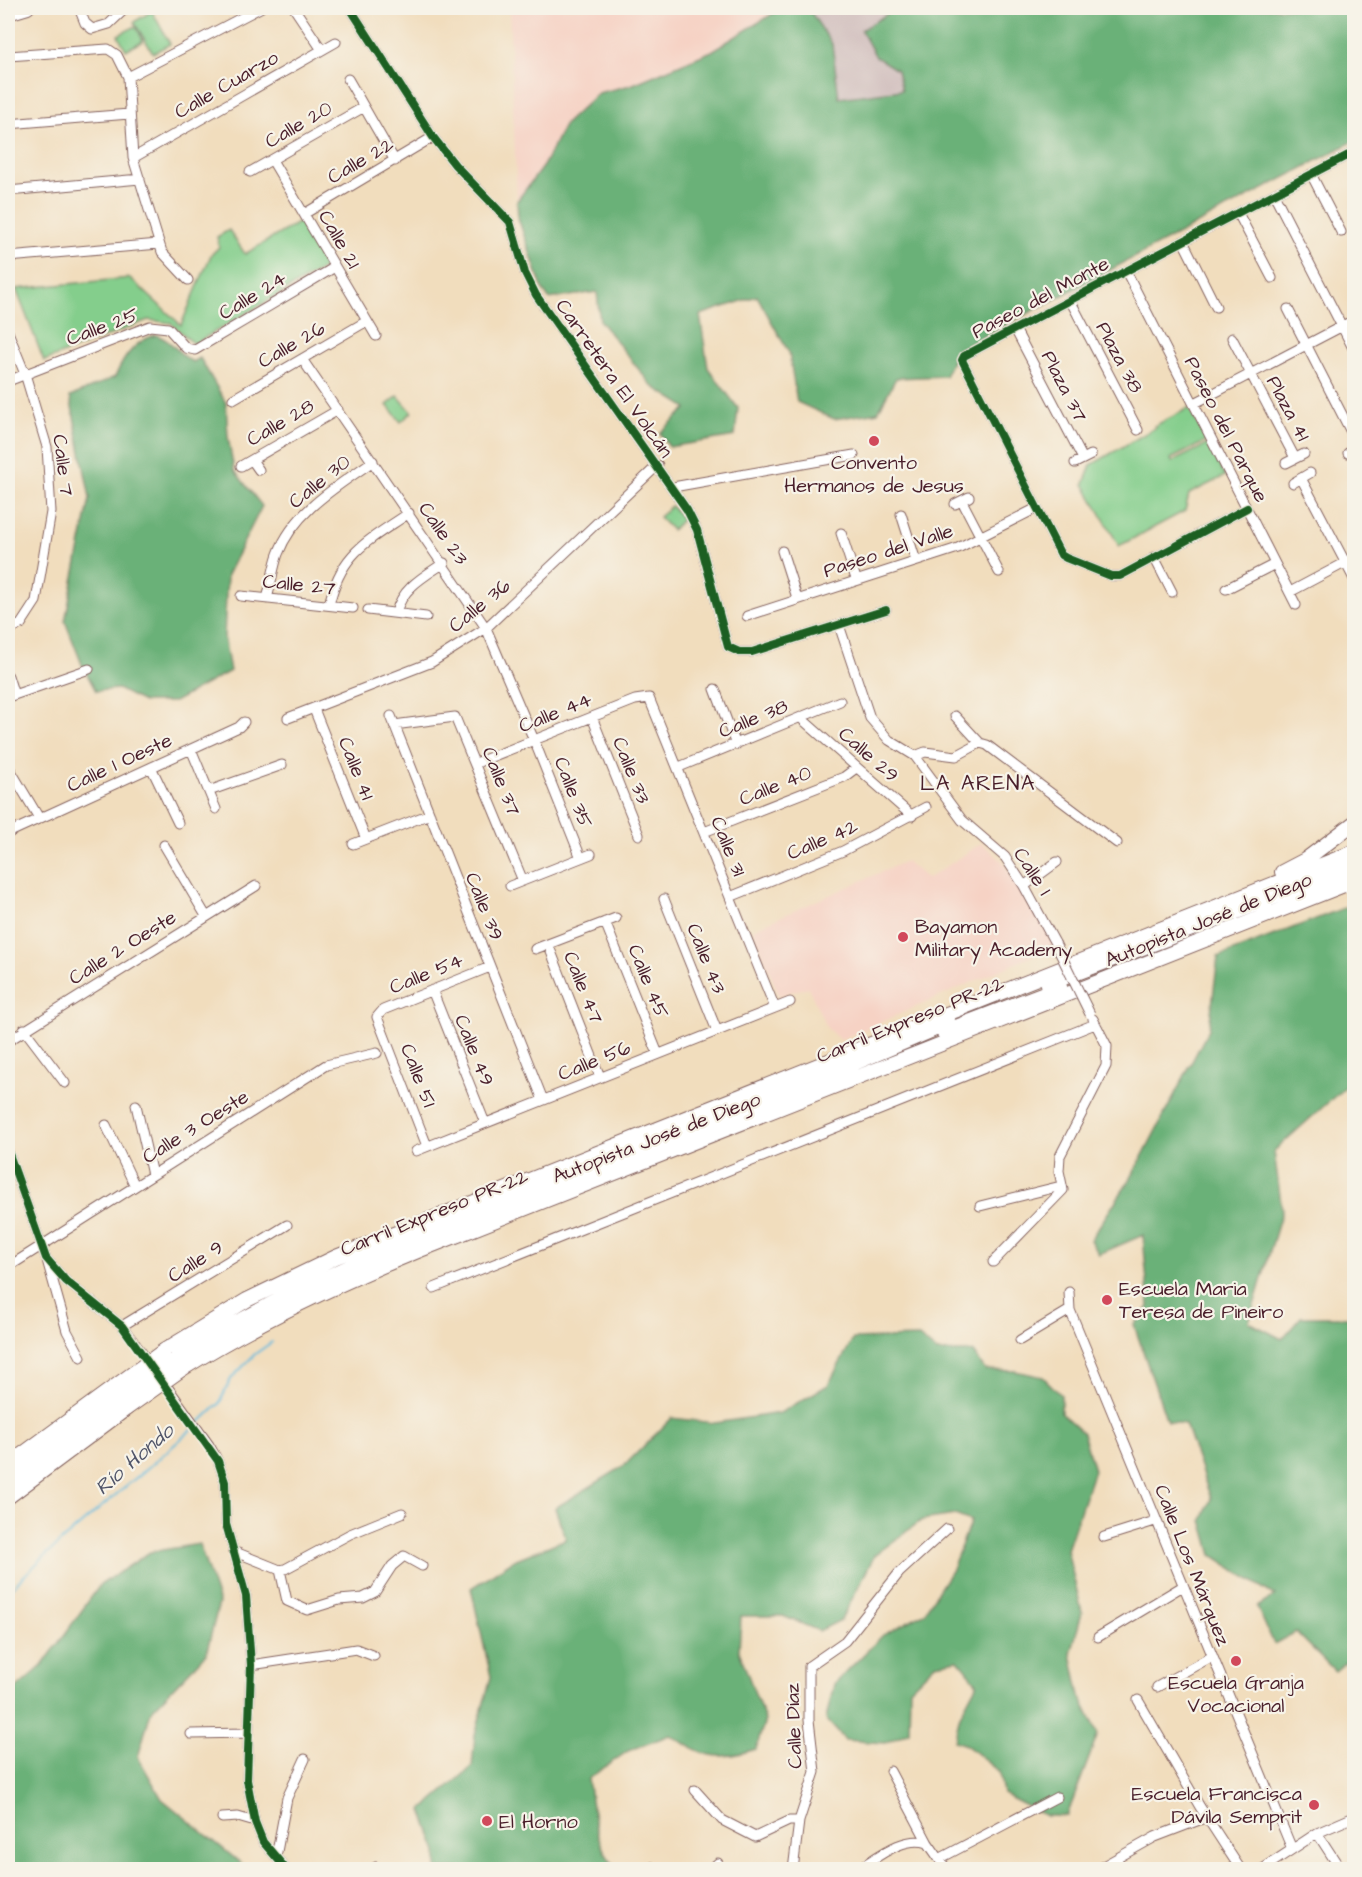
<svg xmlns="http://www.w3.org/2000/svg" width="1362" height="1877" font-family="'Architects Daughter',sans-serif">
<style>
.built{fill:#f6d2c4}
.industrial{fill:#d1bfbe}
.green{fill:#84ce8c;stroke:#67765c;stroke-width:1.5}
.forest{fill:#6bb178;stroke:#5a6852;stroke-width:1.5}
.lines{fill:none;stroke-linecap:round;stroke-linejoin:round}
.stream{stroke:#5fbadd;stroke-width:2}
.minor-casing{stroke:#84625e;stroke-width:11}
.major-casing{stroke:#84625e;stroke-width:14}
.highway-casing{stroke:#84625e;stroke-width:16}
.minor{stroke:#fff;stroke-width:9}
.major{stroke:#fff;stroke-width:12}
.highway{stroke:#fff;stroke-width:14}
.minor-bridge-casing{stroke:#84625e;stroke-width:11;stroke-linecap:butt}
.highway-bridge-casing{stroke:#84625e;stroke-width:16;stroke-linecap:butt}
.minor-bridge{stroke:#fff;stroke-width:9}
.highway-bridge{stroke:#fff;stroke-width:14}
.cycleway-casing{stroke:#f7f3e8;stroke-width:11}
.cycleway{stroke:#1b5e20;stroke-width:8}
.poi-dot{fill:#d1495b;stroke:#f7f3e8;stroke-width:2}
.labels{text-anchor:middle;stroke-width:4.5;stroke-linejoin:round;paint-order:stroke}
.street-label{font-size:20px;fill:#4a1f2b;stroke:#f7f3e8}
.poi-label{font-size:20px;fill:#4a1f2b;stroke:#f7f3e8;text-anchor:start}
.neighbourhood-label{font-size:21px;letter-spacing:1.5px;fill:#4a1f2b;stroke:#f7f3e8}
.water-label{font-size:21px;font-style:italic;fill:#515569;stroke:#f7f3e8}
</style>
<rect width="100%" height="100%" fill="#f7f3e8"/>
<filter id="ink" filterUnits="userSpaceOnUse"><feTurbulence type="fractalNoise" baseFrequency=".0167" numOctaves="2"/><feDisplacementMap in="SourceGraphic" scale="12" xChannelSelector="R" yChannelSelector="G"/><feConvolveMatrix kernelMatrix="1 2 1 2 8 2 1 2 1" color-interpolation-filters="sRGB"/></filter>
<filter id="wash" filterUnits="userSpaceOnUse"><feTurbulence type="fractalNoise" baseFrequency=".008" numOctaves="4" result="noise"/><feDisplacementMap in="SourceGraphic" scale="24" xChannelSelector="R" yChannelSelector="G"/><feGaussianBlur stdDeviation="1.35" result="paint"/><feColorMatrix in="noise" values="0 0 0 0 0 0 0 0 0 0 0 0 0 0 0 0 0 1.4 0 .05"/><feComposite in="paint" operator="in"/></filter>
<g filter="url(#wash)">
<rect width="100%" height="100%" fill="#f1ddbd"/>
<path class="built" d="M509 8H808H782L712 51 631 85 598 93 517 201Z
M982 843 1003 862 1055 946 840 1040 827 1028 808 987 779 996 753 929 906 861 927 879Z"/>
<path class="industrial" d="M808 8H897L861 30 876 57 897 70 902 91 839 98 832 44Z"/>
<path class="green" d="M152 11 170 44 153 53 134 22Z
M136 26 143 41 126 50 118 35Z
M301 221 325 264 324 268 194 344 171 323 148 320 44 361 16 289 130 278 181 325 211 255 219 247 217 237 229 230 245 254Z
M398 396 412 412 401 422 387 405Z
M1189 408 1207 441 1171 459 1172 462 1208 444 1225 476 1189 494 1185 511 1119 546 1084 484 1091 465 1155 428 1154 426Z
M671 506 683 519 672 530 659 517Z"/>
<path class="forest" d="M782 8H808L832 44 839 98 902 90 897 70 876 57 861 30 897 8H1354V141L957 351 945 376 896 378 878 412 834 419 797 402 789 353 757 296 700 315 708 368 738 408 735 436 669 447 660 433 687 408 652 386 600 321 597 292 549 299 543 290 518 218 517 201 543 166 565 124 598 93 631 85 712 51Z
M156 335C174 341 177 354 193 362L200 358 226 403 228 437 234 470 262 506 227 575 224 637 230 671 174 702H143L118 689 96 691 83 667 65 621 90 498 70 397 115 377C123 358 135 340 156 335Z
M1354 904V1079L1274 1151 1282 1211 1249 1322 1282 1339 1301 1317H1354V1656L1335 1671 1296 1632 1274 1644 1257 1607 1275 1596 1212 1555 1202 1520 1211 1499 1185 1424 1167 1421 1134 1325 1149 1307 1143 1235 1099 1254 1090 1240 1131 1178 1209 1029 1218 957Z
M919 1337 937 1352H973L985 1370 1015 1371 1043 1377 1061 1395V1413L1083 1433 1094 1470 1067 1550 1082 1612 1071 1654 1080 1696 1098 1734 1067 1816H1046L1003 1794 999 1772 966 1745 954 1741 960 1715 977 1683 958 1660 935 1664 910 1689 909 1732 885 1743 845 1740 826 1719 834 1684 883 1635 924 1613 951 1571 971 1521 955 1515 922 1520 875 1555 841 1620 819 1631 783 1616H741L739 1651 765 1720 756 1749C714 1762 707 1757 670 1735L628 1751 588 1779C593 1811 594 1845 617 1869H437V1852L422 1810 472 1767 475 1735 491 1677 471 1588 514 1560 566 1539 555 1508 624 1466 672 1418 715 1423 780 1413 828 1385 853 1339Z
M199 1544 219 1603 206 1654 151 1711 138 1757 162 1799 248 1869H8V1696L42 1666 100 1585 150 1552Z"/>
<g class="lines">
<path class="stream" d="M199 1423 219 1404 231 1379 255 1354 272 1342
M8 1592C65 1533 131 1485 192 1429"/>
</g>
</g>
<g filter="url(#ink)">
<g class="lines">
<defs>
<path id="minor" d="M79 8 85 23 92 29 109 24 126 8
M294 8 322 50
M350 8 433 137 455 165 510 222 525 273 536 295 687 510 697 530 728 647 739 652H752L886 610
M8 56 108 49 117 55 128 77 133 158 162 252 188 280
M128 77 260 8
M348 79 395 161
M8 124 129 114
M133 158 336 42
M272 160 376 336
M250 172 364 107
M1311 174 1341 232
M8 191 140 179
M1274 194 1354 350
M1238 213 1272 278
M304 214 433 137
M1183 241 1216 307
M8 257 159 244
M1126 271 1296 605
M1070 300 1138 430
M1288 309 1350 430
M1015 329 1083 459
M8 332 25 374 47 447 51 512 36 601 21 624 8 630
M1232 338 1295 458
M302 359 486 628 534 740 581 858
M8 381 150 326 168 328 186 348 195 350 335 267
M233 399 367 321
M1195 403 1354 320
M1348 453 1354 450
M252 460 259 470
M1075 463 1091 455
M1286 463 1304 454
M241 466 338 410
M1301 478 1354 579
M1293 483 1310 473
M673 487 854 455
M962 501 999 572
M955 504 969 497
M1247 508 1120 576H1111L1066 558 1061 555 962 360 964 356 1015 329 1354 152
M901 514 916 561
M841 533 856 579
M782 551 797 598
M1154 557 1172 592
M1226 589 1275 564
M1290 592 1354 558
M241 596 353 608
M267 599C271 584 273 568 278 554 294 511 338 486 373 461
M329 605C341 552 367 542 409 513
M368 610 426 617
M396 613C402 588 423 577 444 563
M747 616 958 548 1037 508
M839 625 870 718 889 740 915 756 962 820 1005 857 1024 886 1055 943
M8 676 14 695
M715 689 736 745
M8 697 89 669
M314 709 366 839
M391 716 543 1100
M955 716 980 743 987 745 1117 843
M592 717 639 835
M288 718 432 662 486 628 658 465
M802 719 912 816
M394 725 455 717 523 881
M191 749 216 809
M915 756 925 752 956 756 980 743
M476 763 635 700 649 698 775 1008
M8 766 39 818
M679 767 840 701
M152 769 178 823
M209 791 282 765
M704 832 844 777 856 768
M8 833 239 727 244 722
M353 844 430 814
M164 845 206 916
M510 886 591 854
M1024 886 1057 862
M730 897 843 851 926 807
M664 899 717 1031
M605 922 658 1054
M548 944 600 1077
M535 949 616 918
M432 990 485 1123
M24 1029 65 1083
M8 1041 256 886
M136 1105 152 1175
M106 1125 135 1186
M427 1146 377 1017 383 1010 490 967
M8 1151 46 1258 66 1281 122 1326 151 1365
M416 1151 790 1002
M1063 1190 1059 1171 1060 1156 1106 1066 1107 1046 1093 1019
M980 1206 1057 1187 1063 1190
M47 1260 67 1331 81 1357
M993 1262 1063 1190
M8 1267 326 1065 377 1053
M434 1288 1095 1024
M1069 1292 1070 1310 1292 1849
M122 1326 287 1225
M1020 1340 1070 1310
M161 1378 209 1445 218 1461 225 1482 226 1524 246 1596 251 1665 247 1780 255 1822 263 1842 287 1870
M1104 1537 1155 1521
M233 1551 280 1570 285 1569 350 1534 402 1513
M280 1570 287 1601 307 1610 339 1600 363 1598 375 1592 392 1566 404 1556 422 1566
M1098 1637 1183 1586
M251 1665 356 1649 374 1656
M1157 1687 1211 1657
M1138 1700 1200 1807 1241 1870
M191 1734 248 1733
M890 1771 928 1843 947 1870
M695 1790 722 1820 755 1837 789 1821H799
M222 1818 238 1817 255 1822
M1317 1833 1341 1870
M276 1857 287 1798 305 1759
M939 1859 1057 1797
M652 1867 653 1870
M374 1870 376 1867
M710 1870 718 1863
M793 1870 799 1821 815 1772 809 1720V1666L845 1641 899 1573 947 1529
M857 1870C878 1857 903 1835 928 1843
M1096 1870 1155 1837 1207 1817
M1261 1870 1317 1833 1354 1817"/>
<path id="major" d="M8 14 28 8"/>
<path id="highway" d="M1282 872 1305 860 1354 823
M1048 984 1354 867
M943 1032 1060 987
M165 1350 247 1300 336 1257 1354 852
M175 1360C293 1282 425 1235 556 1184 688 1132 819 1079 949 1023
M182 1369C258 1321 337 1284 420 1250L1354 881
M8 1465 113 1388
M8 1480 121 1398
M8 1497 127 1408"/>
</defs>
<use href="#minor" class="minor-casing"/>
<use href="#major" class="major-casing"/>
<use href="#highway" class="highway-casing"/>
<use href="#minor" class="minor"/>
<use href="#major" class="major"/>
<use href="#highway" class="highway"/>
<defs>
<path id="minor-bridge" d="M1055 943 1090 1014"/>
<path id="highway-bridge" d="M113 1388 165 1350
M121 1398 175 1360
M127 1408 182 1369"/>
</defs>
<use href="#minor-bridge" class="minor-bridge-casing"/>
<use href="#highway-bridge" class="highway-bridge-casing"/>
<use href="#minor-bridge" class="minor-bridge"/>
<use href="#highway-bridge" class="highway-bridge"/>
<defs>
<path id="cycleway" d="M350 8 433 137 455 165 510 222 525 273 536 295 687 510 697 530 728 647 739 652H752L886 610
M1247 508 1120 576H1111L1066 558 1061 555 962 360 964 356 1015 329 1354 152
M8 1151 46 1258 66 1281 122 1326 218 1461 225 1482 226 1524 246 1596 251 1665 247 1780 255 1822 263 1842 287 1870"/>
</defs>
<use href="#cycleway" class="cycleway-casing"/>
<use href="#cycleway" class="cycleway"/>
</g>
</g>
<g class="poi-dot">
<circle cx="874" cy="441" r="6"/>
<circle cx="903" cy="937" r="6"/>
<circle cx="1107" cy="1300" r="6"/>
<circle cx="1236" cy="1661" r="6"/>
<circle cx="1314" cy="1805" r="6"/>
<circle cx="487" cy="1821" r="6"/>
</g>
<g class="labels">
<g class="street-label">
<text transform="translate(226 84) rotate(-30)" y="7">Calle Cuarzo</text>
<text transform="translate(298 124) rotate(-30)" y="7">Calle 20</text>
<text transform="translate(360 160) rotate(-30)" y="7">Calle 22</text>
<text transform="translate(340 239) rotate(60)" y="7">Calle 21</text>
<text transform="translate(252 295) rotate(-31)" y="7">Calle 24</text>
<text transform="translate(1040 297) rotate(-28)" y="7">Paseo del Monte</text>
<text transform="translate(102 326) rotate(-20)" y="7">Calle 25</text>
<text transform="translate(291 344) rotate(-30)" y="7">Calle 26</text>
<text transform="translate(1120 357) rotate(62)" y="7">Plaza 38</text>
<text transform="translate(615 378) rotate(55)" y="7">Carretera El Volcán</text>
<text transform="translate(1065 386) rotate(63)" y="7">Plaza 37</text>
<text transform="translate(1289 408) rotate(62)" y="7">Plaza 41</text>
<text transform="translate(280 422) rotate(-30)" y="7">Calle 28</text>
<text transform="translate(1227 429) rotate(63)" y="7">Paseo del Parque</text>
<text transform="translate(64 465) rotate(83)" y="7">Calle 7</text>
<text transform="translate(319 481) rotate(-39)" y="7">Calle 30</text>
<text transform="translate(444 533) rotate(55)" y="7">Calle 23</text>
<text transform="translate(888 550) rotate(-18)" y="7">Paseo del Valle</text>
<text transform="translate(299 584) rotate(6)" y="7">Calle 27</text>
<text transform="translate(479 605) rotate(-39)" y="7">Calle 36</text>
<text transform="translate(555 712) rotate(-22)" y="7">Calle 44</text>
<text transform="translate(753 718) rotate(-22)" y="7">Calle 38</text>
<text transform="translate(869 754) rotate(41)" y="7">Calle 29</text>
<text transform="translate(119 762) rotate(-25)" y="7">Calle 1 Oeste</text>
<text transform="translate(357 768) rotate(68)" y="7">Calle 41</text>
<text transform="translate(632 770) rotate(68)" y="7">Calle 33</text>
<text transform="translate(502 781) rotate(68)" y="7">Calle 37</text>
<text transform="translate(775 785) rotate(-22)" y="7">Calle 40</text>
<text transform="translate(574 792) rotate(69)" y="7">Calle 35</text>
<text transform="translate(822 839) rotate(-23)" y="7">Calle 42</text>
<text transform="translate(729 846) rotate(68)" y="7">Calle 31</text>
<text transform="translate(1033 871) rotate(57)" y="7">Calle 1</text>
<text transform="translate(485 906) rotate(68)" y="7">Calle 39</text>
<text transform="translate(1208 919) rotate(-22)" y="7">Autopista José de Diego</text>
<text transform="translate(122 947) rotate(-32)" y="7">Calle 2 Oeste</text>
<text transform="translate(707 958) rotate(68)" y="7">Calle 43</text>
<text transform="translate(426 973) rotate(-22)" y="7">Calle 54</text>
<text transform="translate(649 981) rotate(68)" y="7">Calle 45</text>
<text transform="translate(584 987) rotate(68)" y="7">Calle 47</text>
<text transform="translate(910 1019) rotate(-22)" y="7">Carril Expreso PR-22</text>
<text transform="translate(475 1050) rotate(68)" y="7">Calle 49</text>
<text transform="translate(594 1060) rotate(-22)" y="7">Calle 56</text>
<text transform="translate(419 1075) rotate(69)" y="7">Calle 51</text>
<text transform="translate(195 1126) rotate(-32)" y="7">Calle 3 Oeste</text>
<text transform="translate(656 1137) rotate(-21)" y="7">Autopista José de Diego</text>
<text transform="translate(434 1212) rotate(-22)" y="7">Carril Expreso PR-22</text>
<text transform="translate(195 1261) rotate(-32)" y="7">Calle 9</text>
<text transform="translate(1193 1565) rotate(68)" y="7">Calle Los Márquez</text>
<text transform="translate(793 1726) rotate(-92)" y="7">Calle Díaz</text>
</g>
<g class="poi-label">
<text x="874" y="469" text-anchor="middle">Convento<tspan x="874" dy="23">Hermanos de Jesus</tspan></text>
<text x="915" y="933">Bayamon<tspan x="915" dy="23">Military Academy</tspan></text>
<text x="1119" y="1295">Escuela Maria<tspan x="1119" dy="23">Teresa de Pineiro</tspan></text>
<text x="1236" y="1689" text-anchor="middle">Escuela Granja<tspan x="1236" dy="23">Vocacional</tspan></text>
<text x="1302" y="1800" text-anchor="end">Escuela Francisca<tspan x="1302" dy="23">Dávila Semprit</tspan></text>
<text x="499" y="1828">El Horno</text>
</g>
<g class="neighbourhood-label">
<text x="978" y="790">LA ARENA</text>
</g>
<g class="water-label">
<text transform="translate(134 1459) rotate(-41)" y="7">Río Hondo</text>
</g>
</g>
<rect width="1362" height="1877" fill="none" stroke="#f7f3e8" stroke-width="30"/>
</svg>
